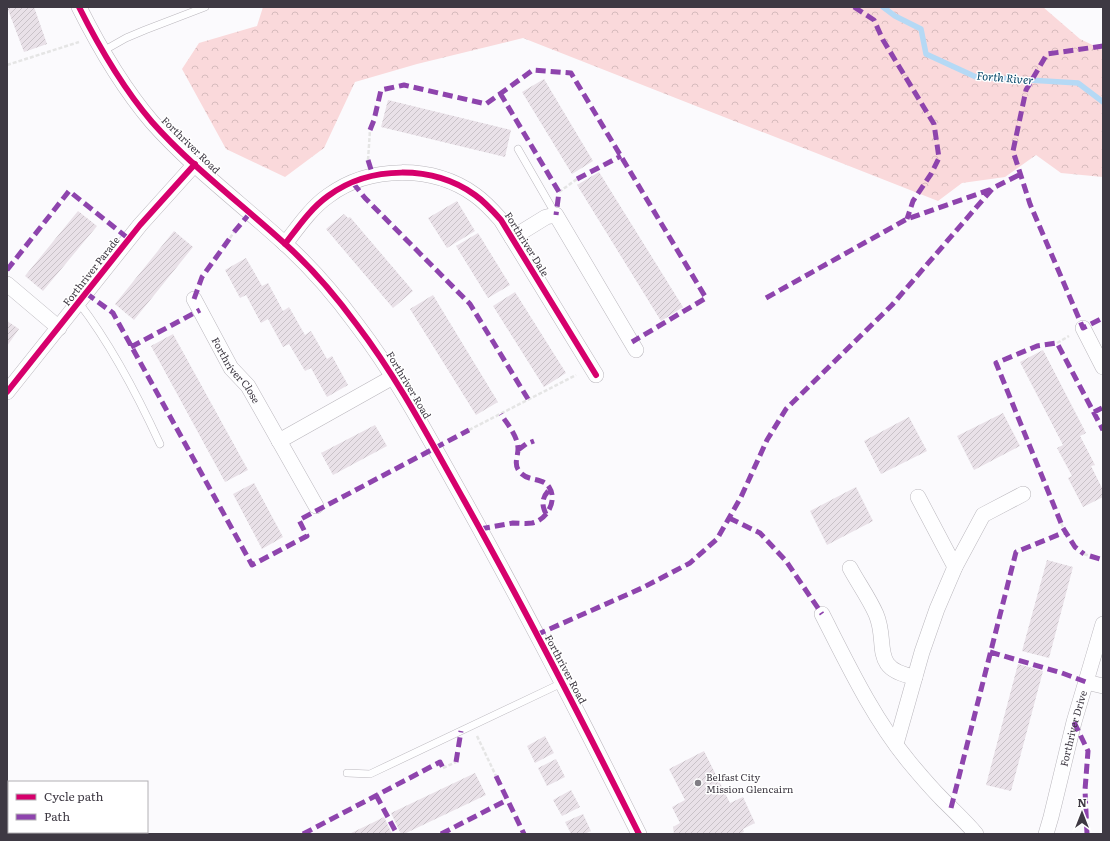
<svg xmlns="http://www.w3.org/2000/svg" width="1110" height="841" font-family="Literata,serif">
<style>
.forest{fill:url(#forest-crowns)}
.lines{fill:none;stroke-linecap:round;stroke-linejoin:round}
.stream{stroke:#b5d9f5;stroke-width:5.5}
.building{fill:url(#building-hatch)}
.lane-casing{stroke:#bab7bd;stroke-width:8}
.street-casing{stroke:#bab7bd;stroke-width:16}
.path{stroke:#e5e5e5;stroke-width:2.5;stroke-dasharray:4 2;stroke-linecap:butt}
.lane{stroke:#fefeff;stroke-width:7}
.street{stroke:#fefeff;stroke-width:15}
.quiet{stroke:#8e44ad;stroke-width:5;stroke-dasharray:10 5;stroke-linecap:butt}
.cycleway-casing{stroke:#fff;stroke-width:8}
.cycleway{stroke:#d6006c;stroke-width:6}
.poi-dot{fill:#807d84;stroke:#fff;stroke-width:1.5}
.labels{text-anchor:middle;stroke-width:3;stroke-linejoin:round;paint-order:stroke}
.street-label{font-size:10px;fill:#3e3943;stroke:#fff}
.poi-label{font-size:10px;fill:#3e3943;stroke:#fff;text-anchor:start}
.water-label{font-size:11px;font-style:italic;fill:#004366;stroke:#fff}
</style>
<defs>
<pattern id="forest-crowns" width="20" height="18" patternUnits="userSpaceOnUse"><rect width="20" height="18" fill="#fad9db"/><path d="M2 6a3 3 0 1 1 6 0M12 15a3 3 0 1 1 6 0" fill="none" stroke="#d7bbbd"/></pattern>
<pattern id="building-hatch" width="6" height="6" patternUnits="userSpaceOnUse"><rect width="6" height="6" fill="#e9e1e8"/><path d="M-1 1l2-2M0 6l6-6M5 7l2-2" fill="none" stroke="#c9c2c8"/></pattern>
</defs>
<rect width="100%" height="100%" fill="#fbfafd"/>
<path class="forest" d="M263 7H1043L1080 39 1103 50V177L1061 173 1036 155 1005 177 962 183 938 201 523 38 417 64 355 82 324 148 285 177 226 149 182 69 199 43 257 26Z"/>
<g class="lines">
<path class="stream" d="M883 7 895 16 921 29 926 54 976 77 1078 83 1103 102"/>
</g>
<path class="building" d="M7 7H34L47 44 24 52Z
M544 79 593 161 572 174 522 92Z
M388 100 511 130 505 157 381 127Z
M599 172 683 307 661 321 577 185Z
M457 201 475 231 447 248 428 218Z
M78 211 97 226 43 291 25 276Z
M344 214 348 218 350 217 413 291 393 308 326 229Z
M174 231 193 247 134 320 115 304Z
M478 233 510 285 488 298 456 246Z
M246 258 262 286 268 283 283 311 289 307 305 335 311 331 327 359 332 356 348 385 327 397 311 368 305 371 289 344 283 347 268 319 261 323 246 295 240 298 225 270Z
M515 292 566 373 544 387 493 306Z
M433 295 498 402 476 415 410 309Z
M7 321 19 329 7 346Z
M173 334 248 470 225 482 151 346Z
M1043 350 1086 433 1080 436 1095 465 1091 466 1103 490V497L1083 507 1068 478 1072 476 1057 448 1063 445 1020 362Z
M1003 413 1020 446 974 470 957 436Z
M909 417 927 451 881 474 864 441Z
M375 425 387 446 333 475 321 453Z
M254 483 283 537 262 549 233 494Z
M856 487 873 521 827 545 810 511Z
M1047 560 1073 567 1049 658 1022 651Z
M1018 664 1043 671 1011 791 986 785Z
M545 736 554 753 535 763 527 746Z
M704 751 730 803 743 797 755 823 743 829 744 832 739 834H674L673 827 680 823 672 807 685 800 669 769Z
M556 759 565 777 547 786 538 768Z
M475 773 486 795 404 834H401L391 813Z
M571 790 580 807 562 816 553 800Z
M583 814 591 831 584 834H571L565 822Z
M384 817 392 834H349L370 824Z"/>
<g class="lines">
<defs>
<path id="lane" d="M103 51 126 38 145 30 205 7
M518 149 556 215
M79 303C112 346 137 394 160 444
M347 773 370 774 562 683"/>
<g id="street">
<path d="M79 7C99 47 123 88 152 122 191 166 239 202 283 242 310 266 335 295 357 325 399 380 431 442 465 502 526 611 583 722 639 834"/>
<path d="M512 238 546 217 556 215 636 350"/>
<path d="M285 244C298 227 311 208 328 196 370 165 433 165 475 195 485 202 493 211 501 220L596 375"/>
<path d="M7 284 59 328"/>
<path id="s1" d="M194 299 231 368 248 386 316 506"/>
<path d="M1083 328 1103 367"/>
<path d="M7 392 140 225 195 164"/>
<path d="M279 441 393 377"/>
<path d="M918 497 955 567"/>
<path d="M850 568C858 583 869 598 876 614 889 644 869 669 915 677"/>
<path d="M822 614C848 665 873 718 910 763 920 775 931 788 942 799 954 811 966 822 976 834"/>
<path d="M1086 682 1103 686"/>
<path d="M896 744 922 652 937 609 955 567 983 515 1023 494"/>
<path id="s2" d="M1046 834 1051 817 1074 722 1103 624"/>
</g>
</defs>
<use href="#lane" class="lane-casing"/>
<use href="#street" class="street-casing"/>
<path class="path" d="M7 65 79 42
M368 160 370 130
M559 192 577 179
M230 238 234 232
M1057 343 1069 336
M1102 408 1103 407
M469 430 576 375
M1061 523 1063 527
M1084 554 1090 556
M477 736 496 776
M443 768 456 762"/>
<use href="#lane" class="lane"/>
<use href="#street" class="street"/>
<path class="quiet" d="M854 7 874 20 883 40 934 124 939 158 931 174 913 201 907 219
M1103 46 1047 54 1026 90 1013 151 1030 204 1083 328 1103 318
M500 93 559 192 556 215
M370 130 374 120 381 90 404 85 486 104 533 70 571 73 706 298 632 342
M368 160 373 176
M577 179 621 156
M353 183 365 198 470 304 528 399
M234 232 250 213
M7 270 69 191 129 239
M86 293 113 313 252 565 307 536 299 520 469 430
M766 298 907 219 992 189
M194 299 202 277 230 238
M131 347 200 310
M1094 412 1102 408
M518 450 526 444 534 441
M546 514C541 504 542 497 550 489
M729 518 760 533 786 561 822 614
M1061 523 996 363 1037 346 1057 343 1103 430
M1063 528 1075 547 1084 554
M480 529C491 527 502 525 513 523 519 523 526 524 532 523 547 520 558 500 549 487 543 477 528 482 520 472 513 465 518 457 518 449 518 436 507 424 501 414
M1090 556 1103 560
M536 635 642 588 690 563 717 539 741 497 767 440 786 409 892 305 993 188 1021 174
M990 652 1062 673 1086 682
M1074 722 1088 751 1085 790 1087 834
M456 762 461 731
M496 776 524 834
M376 795 397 834
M951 808 1016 552 1065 532
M303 834 440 762 443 768
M441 834 507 800"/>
<defs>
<path id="cycleway" d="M79 7C99 47 123 88 152 122 191 166 239 202 283 242 310 266 335 295 357 325 399 380 431 442 465 502 526 611 583 722 639 834
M285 244C298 227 311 208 328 196 370 165 433 165 475 195 485 202 493 211 501 220L596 375
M7 392 140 225 195 164"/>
</defs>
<use href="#cycleway" class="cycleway-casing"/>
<use href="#cycleway" class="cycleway"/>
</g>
<circle class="poi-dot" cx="698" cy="783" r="4"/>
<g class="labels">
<g class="street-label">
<text transform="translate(191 145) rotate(44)" y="4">Forthriver Road</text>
<text transform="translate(527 244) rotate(58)" y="4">Forthriver Dale</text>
<text transform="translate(91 271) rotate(-52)" y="4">Forthriver Parade</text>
<text dy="4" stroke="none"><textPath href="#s1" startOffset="83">Forthriver Close</textPath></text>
<text transform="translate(409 385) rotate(59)" y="4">Forthriver Road</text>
<text transform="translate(566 669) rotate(62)" y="4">Forthriver Road</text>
<text dy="4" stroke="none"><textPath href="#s2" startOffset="109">Forthriver Drive</textPath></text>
</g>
<g class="poi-label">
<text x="706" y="781">Belfast City<tspan x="706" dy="12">Mission Glencairn</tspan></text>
</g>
<g class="water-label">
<text transform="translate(1005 78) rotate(5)" y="4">Forth River</text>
</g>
</g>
<rect width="1110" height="841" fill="none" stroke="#3e3943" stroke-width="16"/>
<rect x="8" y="781" width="140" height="52" fill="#ffffff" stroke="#b2b0b4"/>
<rect x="16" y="794" width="20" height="6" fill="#d6006c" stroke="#b2b0b4"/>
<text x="44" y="801" font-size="12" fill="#3e3943">Cycle path</text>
<rect x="16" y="814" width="20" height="6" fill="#8e44ad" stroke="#b2b0b4"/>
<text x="44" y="821" font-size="12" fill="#3e3943">Path</text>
<g transform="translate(1082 813)" stroke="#ffffff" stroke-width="3" paint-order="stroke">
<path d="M0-3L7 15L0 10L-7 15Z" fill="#3e3943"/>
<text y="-6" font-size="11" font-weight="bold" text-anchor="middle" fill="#3e3943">N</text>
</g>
</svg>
